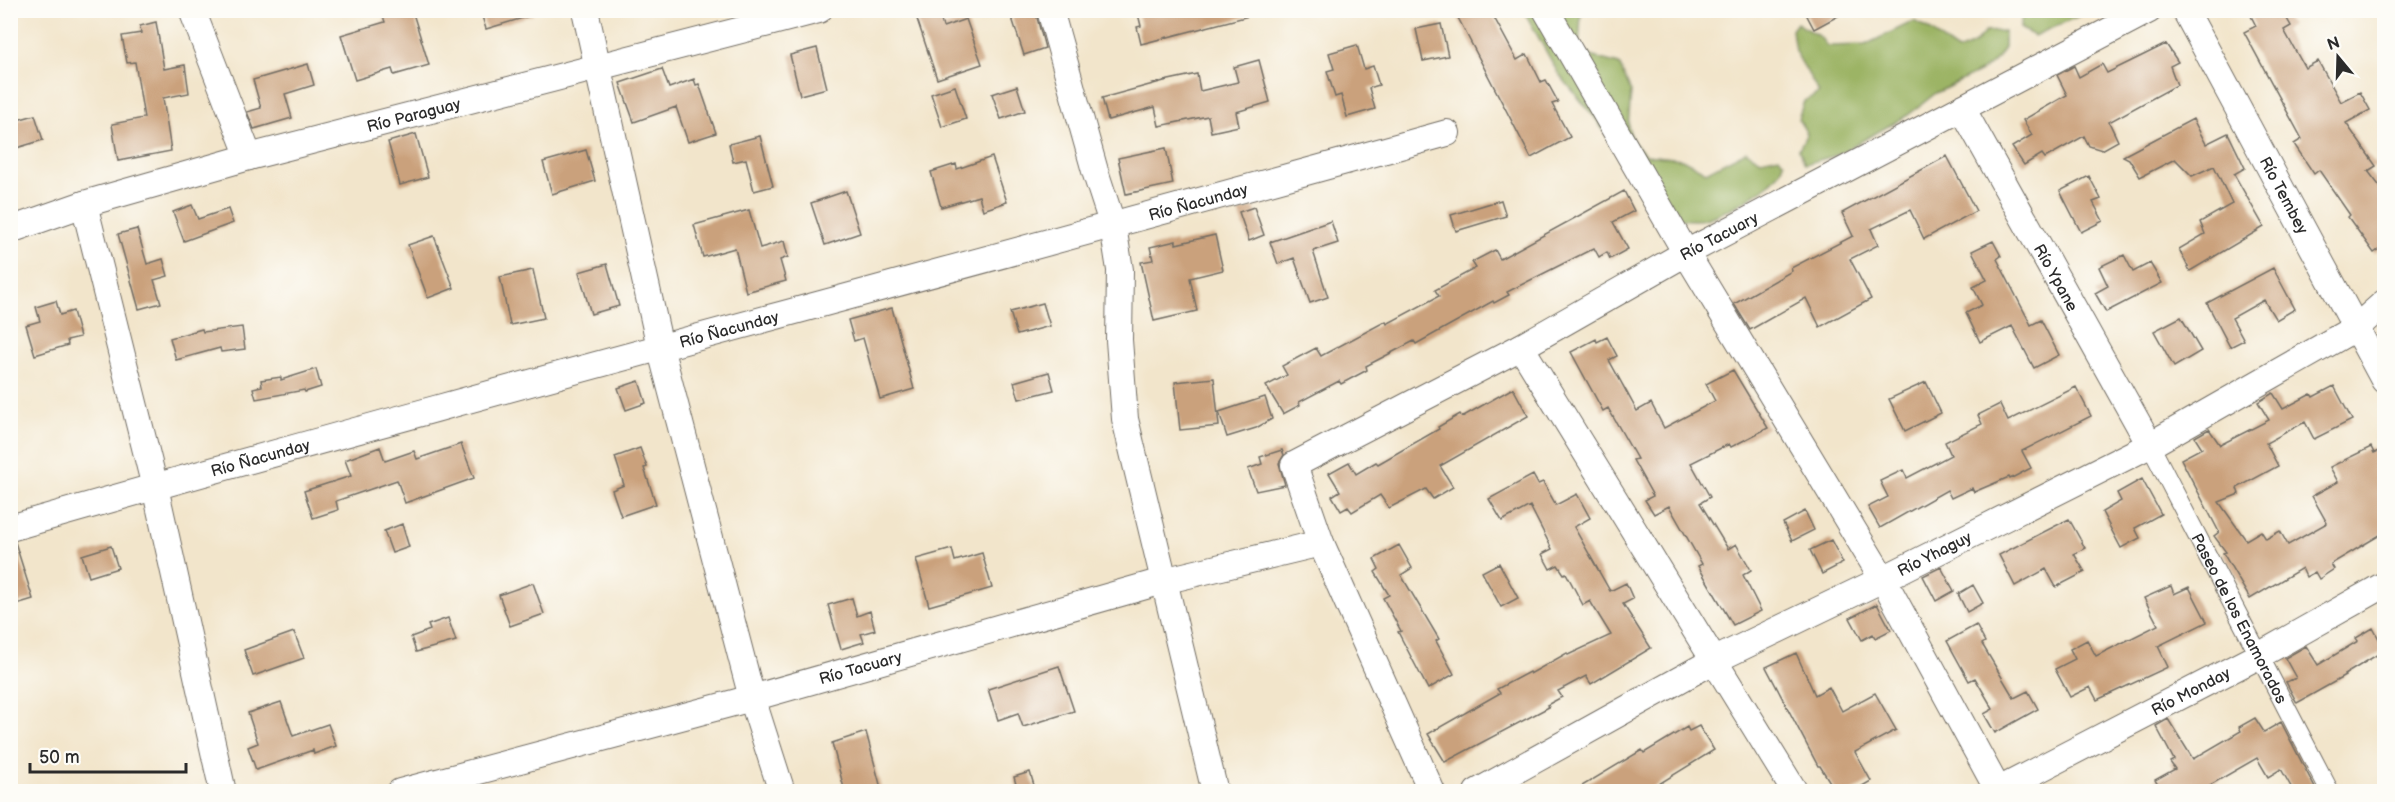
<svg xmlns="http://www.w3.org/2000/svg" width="2395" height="802" font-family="'Balsamiq Sans',sans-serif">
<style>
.forest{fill:#9cb465;stroke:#647048;stroke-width:1.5}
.building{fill:#caa17c}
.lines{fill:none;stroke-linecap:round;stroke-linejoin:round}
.pedestrian-casing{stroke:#716c63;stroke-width:20}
.minor-casing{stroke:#716c63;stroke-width:28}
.pedestrian{stroke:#fff;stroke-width:18}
.minor{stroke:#fff;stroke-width:26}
.labels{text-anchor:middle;stroke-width:4.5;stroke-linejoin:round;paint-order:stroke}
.street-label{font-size:16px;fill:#2b2b2b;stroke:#fdfcf7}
</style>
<rect width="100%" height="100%" fill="#fdfcf7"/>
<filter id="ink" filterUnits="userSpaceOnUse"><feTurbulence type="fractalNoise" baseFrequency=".0167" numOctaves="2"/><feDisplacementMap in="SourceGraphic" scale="12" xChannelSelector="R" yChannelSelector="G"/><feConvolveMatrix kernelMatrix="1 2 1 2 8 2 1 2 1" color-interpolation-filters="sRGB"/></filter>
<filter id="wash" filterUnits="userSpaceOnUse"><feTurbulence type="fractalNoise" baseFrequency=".008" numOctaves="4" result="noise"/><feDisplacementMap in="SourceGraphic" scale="24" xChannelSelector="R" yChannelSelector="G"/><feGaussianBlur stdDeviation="1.35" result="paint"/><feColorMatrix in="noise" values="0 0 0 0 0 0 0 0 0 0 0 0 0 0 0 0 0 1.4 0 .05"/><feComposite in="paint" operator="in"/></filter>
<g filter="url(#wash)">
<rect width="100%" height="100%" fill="#f2e5cb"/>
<path class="forest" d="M1524 11H1583L1581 14 1579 46 1593 57 1619 64 1631 92 1628 127 1634 143 1646 155 1682 159 1706 172 1746 151 1761 160 1779 156 1784 163C1779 186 1727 212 1705 219 1693 222 1676 218 1663 218L1596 119 1558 73Z
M2023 11V10L2090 11 2034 36 2020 28Z
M1914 21C1932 28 1942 42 1958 51L1974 44 1985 32 2004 31V48L1995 61 1981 71 1936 93 1908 115 1837 155 1805 164 1799 149 1807 133 1798 119 1804 101 1819 93 1795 51 1792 30 1797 23 1820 37 1827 46 1865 45Z"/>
<g id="blocks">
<path class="building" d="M381 10H412L429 65 394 75 392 69 355 80 341 35 385 22Z
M480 10H533V15L486 29Z
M914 10H938L943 27 966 19 982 64 937 79Z
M1035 10 1045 48 1024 55 1012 18Z
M1137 10H1249V16L1141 44 1137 27 1141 26Z
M1454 10H1490L1517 60 1527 54 1541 82 1546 80 1558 102 1552 104 1570 137 1531 158Z
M1804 10H1849L1814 29Z
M2248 10H2282L2291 26 2284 30 2305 68 2318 61 2341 102 2360 92 2370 110 2346 123 2376 166 2368 171 2385 193V245L2374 253 2348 217 2350 215 2319 170 2314 174 2294 144 2302 139 2244 32 2256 26Z
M156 22 164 69 185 65 189 93 163 98 171 151 118 161 112 124 144 118 135 62 127 63 122 36 141 33 140 26Z
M1441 24 1448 56 1423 61 1416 29Z
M2166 44 2178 62 2170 66 2177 85 2109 122 2118 141 2102 150 2089 146 2084 136 2045 158 2042 154 2024 165 2012 147 2032 135 2023 120 2067 95 2057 75 2074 66 2079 77 2102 64 2107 73Z
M1357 45 1364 69 1373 66 1379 85 1369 88 1375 109 1347 117 1341 95 1335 97 1327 71 1334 69 1329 53Z
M817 48 827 88 800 95 790 55Z
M1259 60 1270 102 1236 112 1239 126 1211 132 1208 116 1159 126 1155 107 1108 120 1102 98 1164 81 1197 74 1200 91 1238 82 1234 67Z
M308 64 314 85 285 94 292 118 254 129 247 112 261 108 253 80Z
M662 69 669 88 694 79 696 85 699 84 716 133 688 142 676 107 634 122 620 83Z
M955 86 966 119 942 127 931 94Z
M1017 86 1025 111 1001 119 992 94Z
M35 115 43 140 10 150V122Z
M2193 119 2206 144 2228 133 2245 168 2234 174 2264 227 2190 271 2179 249 2205 234 2200 222 2232 204 2214 166 2192 176 2175 159 2140 177 2129 159 2123 156Z
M416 134 428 177 400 185 388 142Z
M760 136 773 186 754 191 746 159 733 162 729 144Z
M1166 148 1173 184 1126 194 1118 158Z
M586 150 595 181 552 194 543 162Z
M1947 156 1976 211 1924 239 1910 210 1871 229 1878 245 1850 259 1871 299 1820 327 1806 298 1750 330 1734 304 1792 271 1791 268 1853 236 1842 213Z
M992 157 1007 202 983 210 979 196 941 207 931 172 956 164 957 169Z
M2089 176 2101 199 2093 202 2103 221 2081 232 2060 191Z
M846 191 860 233 825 245 811 203Z
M1624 191 1634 211 1613 222 1628 249 1610 259 1607 252 1599 257 1594 248 1507 292 1509 295 1494 303 1493 301 1416 344 1414 341 1366 366 1367 370 1341 384 1339 381 1299 402 1300 405 1283 414 1266 386 1287 375 1282 366 1316 348 1321 356 1386 321 1387 324 1439 296 1435 290 1476 268 1472 262 1495 250 1500 259Z
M1501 200 1506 216 1456 231 1451 215Z
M192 205 198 219 228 209 233 223 184 241 173 212Z
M1254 207 1264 235 1249 241 1239 212Z
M749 210 760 248 784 241 788 257 780 260 786 281 746 292 735 248 703 257 694 225Z
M1331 221 1338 243 1313 251 1328 297 1310 303 1294 258 1278 264 1270 242Z
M137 229 147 264 163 259 168 276 154 280 161 303 139 309 118 234Z
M1215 235 1223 270 1190 278 1197 311 1154 321 1141 262 1153 260 1150 247 1176 241V244Z
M434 236 454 288 428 298 408 245Z
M1993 241 2001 256 1997 259 2031 325 2041 320 2059 355 2034 368 2012 326 1980 342 1966 313 1982 305 1973 287 1987 280 1972 251Z
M2124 255 2133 272 2150 263 2162 283 2106 312 2095 293 2108 286 2099 267Z
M607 264 619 306 591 314 579 272Z
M2273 268 2295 309 2276 320 2264 300 2232 318 2244 340 2230 347 2207 303Z
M533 270 544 318 510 325 500 277Z
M56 301 60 315 73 311 80 337 67 340 68 345 35 355 26 325 40 321 36 307Z
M1043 303 1050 326 1017 335 1010 312Z
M892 308 914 389 880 399 863 338 854 341 848 320Z
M2181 317 2201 351 2174 367 2154 331Z
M242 327 245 349 221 352 220 348 176 360 170 338 202 329 203 332Z
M1607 337 1617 356 1609 360 1637 411 1651 403 1664 428 1715 401 1706 384 1733 370 1768 428 1731 447 1729 444 1691 463 1710 497 1700 503 1728 549 1736 544 1751 570 1743 575 1761 611 1733 625 1698 566 1702 564 1669 506 1654 514 1645 500 1653 496 1633 460 1637 459 1608 408 1603 411 1571 352 1596 339 1597 342Z
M316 369 321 387 305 392 304 390 256 399 253 388 262 386 261 380 281 377V380Z
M1049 372 1054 390 1019 399 1014 382Z
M1214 378 1219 426 1180 430 1175 382Z
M639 381 646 403 626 410 618 388Z
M1926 382 1941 413 1905 431 1889 399Z
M2334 386 2352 420 2314 439 2305 422 2266 443 2278 466 2237 488 2239 494 2219 502 2246 540 2261 531 2266 539 2280 531 2288 545 2327 523 2312 496 2338 482 2330 467 2371 447 2374 453 2385 448V532L2331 564 2334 569 2319 579 2315 572 2306 577 2302 568 2250 599 2223 553 2226 552 2214 536 2219 532 2181 459 2202 448 2195 437 2209 429 2220 445 2269 420 2258 402 2273 393 2283 409 2311 394 2313 397Z
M2076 387 2091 416 2022 451 2031 468 2010 479 2009 477 1974 492 1972 488 1951 498 1947 490 1880 528 1868 507 1888 497 1880 481 1903 470 1907 478 1951 455 1945 442 1982 424 1978 415 2000 404 2008 421Z
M1513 388 1528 416 1440 466 1453 487 1433 499 1426 489 1389 508 1380 495 1352 512 1348 507 1341 511 1332 496 1340 491 1329 473 1349 462 1356 474 1376 462 1378 464 1439 429 1438 427 1460 414 1462 417Z
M1265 397 1272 419 1256 428 1227 437 1219 412Z
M461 444 474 478 405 503 397 480 336 501 338 510 313 518 304 491 351 476 345 460 380 447 385 461 414 451 417 459Z
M640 448 647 467 644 468 656 504 621 516 612 490 624 485 615 457Z
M1282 450 1284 455 1279 463 1285 485 1256 491 1248 469 1262 464 1260 457Z
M1533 475 1538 484 1543 482 1556 505 1577 494 1590 518 1574 527 1610 591 1626 583 1633 599 1623 604 1651 648 1591 684 1586 676 1558 691 1562 697 1547 705 1549 707 1445 762 1428 734 1500 693 1497 689 1529 672 1530 674 1567 653 1568 655 1611 635 1590 601 1583 605 1566 573 1564 574 1558 565 1550 569 1542 554 1552 549 1530 506 1502 521 1489 499Z
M2142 479 2161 514 2135 528 2140 538 2121 548 2102 512 2121 501 2117 493Z
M1805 511 1814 530 1792 541 1783 523Z
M2069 519 2085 548 2074 554 2085 572 2056 587 2046 569 2015 586 1999 555Z
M402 524 409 547 392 553 384 531Z
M1831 540 1843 563 1822 574 1810 550Z
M15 542 33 599 10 606V543Z
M1399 545 1412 568 1401 575 1439 639 1436 641 1454 674 1428 689 1398 632 1401 631 1383 598 1389 595 1375 572 1379 569 1374 559Z
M111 546 118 568 89 577 82 555Z
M952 549 955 561 982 553 992 588 929 606 916 559Z
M1499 563 1518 598 1501 607 1482 572Z
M1941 567 1954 591 1936 601 1923 576Z
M533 583 544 614 510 626 499 595Z
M1973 585 1983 603 1967 612 1958 594Z
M2171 586 2174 594 2189 587 2207 622 2158 646 2168 667 2097 700 2090 687 2070 697 2055 669 2075 659 2070 649 2087 640 2096 656 2158 625 2144 598Z
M852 598 857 616 870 611 875 630 861 634 864 642 841 649 828 605Z
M1877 604 1891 630 1875 638 1873 634 1862 640 1850 618Z
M448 618 456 641 416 652 411 637 430 630 428 625Z
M1976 625 1985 642 1982 644 2014 698 2028 691 2038 709 1995 733 1984 714 1993 709 1975 678 1969 681 1947 641Z
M2373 628 2385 650 2344 675 2345 676 2297 703 2286 682 2296 678 2285 658 2306 646 2318 665 2358 641 2356 638Z
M294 632 304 658 253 676 244 650Z
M1796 653 1815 695 1829 687 1842 711 1875 693 1896 730 1855 752 1871 781 1852 792H1836L1820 766H1818L1766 667Z
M1059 666 1074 711 1023 727 1018 713 998 720 988 689Z
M281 702 293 736 328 724 336 746 314 754 313 750 256 770 248 747 258 743 248 713Z
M2255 718 2264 732 2281 722 2317 792H2294L2281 769 2268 777 2257 758 2210 785 2214 792H2162L2155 780 2175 769 2170 762 2174 760 2156 726 2168 719 2193 759 2241 731 2239 727Z
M1699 726 1714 750 1646 792H1572L1642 750 1644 753 1687 727 1689 731Z
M866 732 882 792H845L832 743Z
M1030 772 1036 792H1018L1014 777Z"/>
</g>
</g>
<g filter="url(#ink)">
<use href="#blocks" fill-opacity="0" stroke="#716c63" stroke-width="1.5"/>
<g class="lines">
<defs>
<g id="pedestrian">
<path id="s1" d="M2150 445 2330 792"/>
</g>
<g id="minor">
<path d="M192 10 249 157"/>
<path d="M585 10 660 347 752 698 782 792"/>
<path d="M1050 10 1095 171 1113 226 1120 270 1119 340 1125 419 1215 792"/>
<path d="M1546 10 1686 253 1883 579 1999 792"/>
<path id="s2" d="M2185 10 2384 380"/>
<path id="s3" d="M1962 108 2150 445"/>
<path d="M84 204 155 487 223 792"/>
<path id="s4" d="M10 230 84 204 249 157 819 10"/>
<path d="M1521 347 1795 792"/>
<path id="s5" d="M10 528C488 391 969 266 1447 133"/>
<path id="s6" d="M400 792 752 698 1163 581 1321 543"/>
<path id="s7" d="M1432 792 1321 543 1294 465 1521 347 1686 253 2149 10"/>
<path id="s8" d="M1477 792 1715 660 1883 579 2150 445 2357 327 2384 303"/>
<path id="s9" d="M1995 792 2260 655 2384 585"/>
</g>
</defs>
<use href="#pedestrian" class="pedestrian-casing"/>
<use href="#minor" class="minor-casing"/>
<use href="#pedestrian" class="pedestrian"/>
<use href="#minor" class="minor"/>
</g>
</g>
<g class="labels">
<g class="street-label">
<text dy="6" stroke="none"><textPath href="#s4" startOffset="420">Río Paraguay</textPath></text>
<text dy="6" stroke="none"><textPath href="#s2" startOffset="210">Río Tembey</textPath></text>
<text dy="6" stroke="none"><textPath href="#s5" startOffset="1232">Río Ñacunday</textPath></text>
<text dy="6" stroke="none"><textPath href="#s7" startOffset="838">Río Tacuary</textPath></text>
<text dy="6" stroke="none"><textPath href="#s3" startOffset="194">Río Ypane</textPath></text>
<text dy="6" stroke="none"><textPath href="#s5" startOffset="746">Río Ñacunday</textPath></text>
<text dy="6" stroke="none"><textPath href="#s5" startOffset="260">Río Ñacunday</textPath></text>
<text dy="6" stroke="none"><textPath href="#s8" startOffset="516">Río Yhaguy</textPath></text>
<text dy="6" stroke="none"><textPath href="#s1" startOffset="195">Paseo de los Enamorados</textPath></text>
<text dy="6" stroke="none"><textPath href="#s6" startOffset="477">Río Tacuary</textPath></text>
<text dy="6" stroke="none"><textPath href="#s9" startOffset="220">Río Monday</textPath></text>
</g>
</g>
<rect width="2395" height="802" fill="none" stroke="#fdfcf7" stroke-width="36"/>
<g transform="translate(2338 57) rotate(341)" stroke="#fdfcf7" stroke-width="4.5" paint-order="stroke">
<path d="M0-4.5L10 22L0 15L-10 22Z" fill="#2b2b2b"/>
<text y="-9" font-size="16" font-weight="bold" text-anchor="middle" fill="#2b2b2b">N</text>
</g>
<path d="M30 763v9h156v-9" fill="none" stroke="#2b2b2b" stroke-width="3"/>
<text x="39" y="763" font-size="18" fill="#2b2b2b" stroke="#fdfcf7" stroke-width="4.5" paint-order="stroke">50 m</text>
</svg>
